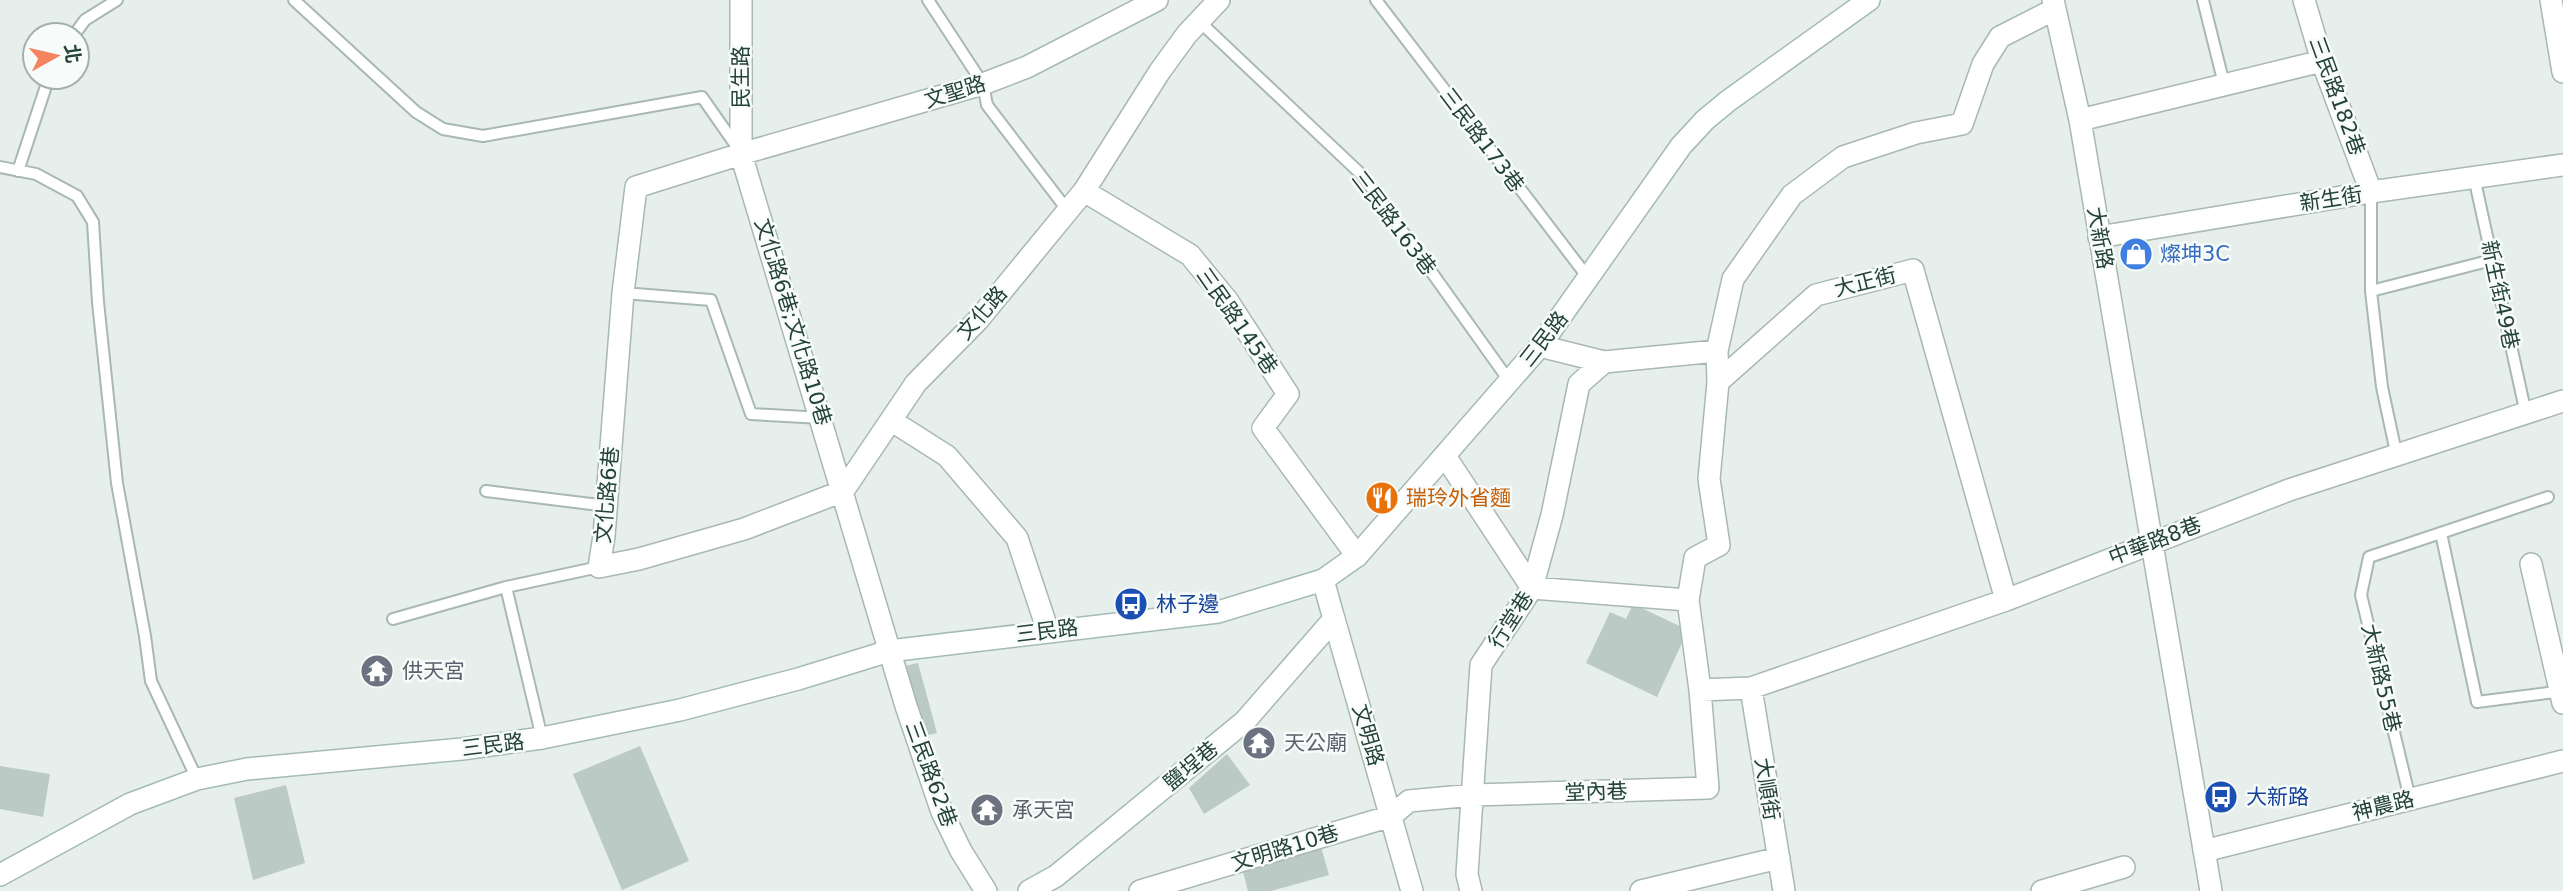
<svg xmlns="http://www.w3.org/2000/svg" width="2563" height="891" font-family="'DejaVu Sans','Noto Sans TC',sans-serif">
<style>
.building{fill:#bbcac4}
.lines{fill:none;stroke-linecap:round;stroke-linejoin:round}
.lane-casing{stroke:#a8b8b2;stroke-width:14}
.street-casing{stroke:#a8b8b2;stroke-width:24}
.secondary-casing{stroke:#a4bbb3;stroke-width:24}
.lane{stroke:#fff;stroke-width:10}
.street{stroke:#fff;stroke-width:21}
.secondary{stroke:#fff;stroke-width:21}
.labels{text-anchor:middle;stroke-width:5;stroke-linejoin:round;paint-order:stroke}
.street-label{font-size:21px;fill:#24423a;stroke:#f7fbf9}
.shop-label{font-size:21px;fill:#366cbe;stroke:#f7fbf9;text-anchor:start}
.food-label{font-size:21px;fill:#c56008;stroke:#f7fbf9;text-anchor:start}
.transit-label{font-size:21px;fill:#164399;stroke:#f7fbf9;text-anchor:start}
.worship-label{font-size:21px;fill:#5b616d;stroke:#f7fbf9;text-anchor:start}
</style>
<rect width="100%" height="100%" fill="#e6efeb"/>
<path class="building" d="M1633 604 1688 630 1657 697 1586 663 1610 612 1626 619Z
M918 663 937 733 920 737 901 667Z
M640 746 689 861 622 890 573 774Z
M1227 754 1250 785 1204 814 1189 788Z
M0 766 50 774 43 817 0 809Z
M286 785 305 863 253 880 234 798Z
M1320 843 1329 875 1271 891H1248L1241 864Z"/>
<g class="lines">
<defs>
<path id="lane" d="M294 0 416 112 443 129 483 136 702 97 739 150
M928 0 983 84 987 105 1068 211
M1376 0 1589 279
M2203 0 2224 84
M1200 22 1363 176 1510 382
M74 35 85 20 117 0
M0 167 36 174 77 196 93 222 98 302 117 483 145 636 151 681 197 779
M18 171 49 77
M2474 177 2526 414
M2371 192V291L2382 387 2397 457
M2371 291 2492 260
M623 293 711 300 751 414 822 418
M486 491 607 506
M2441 533 2477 702 2563 691
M506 587 542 738
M393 619 506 587 599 567
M2410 799 2361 595 2369 557 2548 497"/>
<path id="street" d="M741 0V154L906 706 942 812 961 851 986 891
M2053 0 2080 120 2211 891
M2304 0 2322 61 2371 192
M2551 0 2563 72
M2080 120 2322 61
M1084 191 1190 255 1227 300 1288 394 1263 428 1357 556
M2099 237 2371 192 2563 165
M1540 346 1604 362 1717 351 1718 382 1816 295 1913 270 2006 600
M1717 351 1733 279 1792 195 1843 157 1916 133 1962 124 1983 64 2000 37 2055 9
M1718 382 1709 479 1719 545 1695 558 1688 600 1700 690 1751 688 2006 600 2289 490 2563 401
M892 421 947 456 1017 538 1048 631
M1445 456 1532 588 1688 600
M843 491 744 529 639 559 599 567 604 536 623 293 636 187 741 154 983 84 1027 67 1157 0
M843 491 916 383 978 320 1084 191 1160 71 1187 34 1219 0
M2531 564 2563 703
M1334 619 1412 891
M1751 688 1784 891
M2204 851 2563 761
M1140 891 1391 816 1409 801 1473 795 1708 788 1700 690
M1471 891 1467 874 1481 665 1532 588 1552 515 1579 384 1604 362
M1641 891 1779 858
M2042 891 2124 867"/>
<path id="secondary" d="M0 875 130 804 197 779 247 769 462 749 542 738 680 710 798 679 889 651 1218 612 1323 580 1357 556 1540 346 1681 146 1705 120 1728 101 1869 0
M1029 891 1056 876 1245 721 1334 619 1323 580"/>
</defs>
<use href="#lane" class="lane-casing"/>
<use href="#street" class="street-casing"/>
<use href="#secondary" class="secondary-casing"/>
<use href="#lane" class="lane"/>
<use href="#street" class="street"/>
<use href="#secondary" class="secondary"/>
</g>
<defs>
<symbol id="shop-disc" viewBox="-11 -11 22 22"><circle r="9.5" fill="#3f7fe0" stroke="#f7fbf9"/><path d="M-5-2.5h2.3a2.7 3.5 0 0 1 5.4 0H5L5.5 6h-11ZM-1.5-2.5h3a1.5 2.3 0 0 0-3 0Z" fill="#fff"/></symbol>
<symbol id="restaurant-disc" viewBox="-11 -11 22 22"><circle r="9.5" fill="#e8710a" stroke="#f7fbf9"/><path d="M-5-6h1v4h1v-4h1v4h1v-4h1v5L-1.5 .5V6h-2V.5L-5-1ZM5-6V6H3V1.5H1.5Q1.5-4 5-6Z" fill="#fff"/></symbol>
<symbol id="bus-disc" viewBox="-11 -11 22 22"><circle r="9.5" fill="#1a4fb4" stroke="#f7fbf9"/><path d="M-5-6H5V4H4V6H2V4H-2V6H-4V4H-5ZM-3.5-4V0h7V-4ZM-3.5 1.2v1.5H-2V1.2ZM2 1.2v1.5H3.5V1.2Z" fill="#fff"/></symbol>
<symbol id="temple-disc" viewBox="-11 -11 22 22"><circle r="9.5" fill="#6b7280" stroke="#f7fbf9"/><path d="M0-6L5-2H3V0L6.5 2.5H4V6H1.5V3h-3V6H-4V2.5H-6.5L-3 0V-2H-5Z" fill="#fff"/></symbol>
</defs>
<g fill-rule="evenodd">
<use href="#shop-disc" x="2117" y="235" width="38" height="38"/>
<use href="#restaurant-disc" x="1363" y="479" width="38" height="38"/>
<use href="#bus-disc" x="1112" y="585" width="38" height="38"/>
<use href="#temple-disc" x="358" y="652" width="38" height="38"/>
<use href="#temple-disc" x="1240" y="724" width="38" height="38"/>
<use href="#bus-disc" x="2202" y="778" width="38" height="38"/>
<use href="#temple-disc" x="968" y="791" width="38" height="38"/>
</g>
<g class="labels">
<g class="street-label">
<text transform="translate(741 77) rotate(-90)" y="7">民生路</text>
<text transform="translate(955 92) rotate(-17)" y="7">文聖路</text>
<text transform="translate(2337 96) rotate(70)" y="7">三民路182巷</text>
<text transform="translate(1482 140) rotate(53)" y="7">三民路173巷</text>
<text transform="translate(2331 199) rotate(-9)" y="7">新生街</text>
<text transform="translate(1394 223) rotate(53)" y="7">三民路163巷</text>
<text transform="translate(2100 238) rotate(80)" y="7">大新路</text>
<text transform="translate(1865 282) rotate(-14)" y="7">大正街</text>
<text transform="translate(2500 295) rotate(78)" y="7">新生街49巷</text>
<text transform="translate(982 313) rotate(-49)" y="7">文化路</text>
<text transform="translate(1237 321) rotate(55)" y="7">三民路145巷</text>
<text transform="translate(793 322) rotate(73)" y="7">文化路6巷;文化路10巷</text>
<text transform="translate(1544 339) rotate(-52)" y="7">三民路</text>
<text transform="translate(607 495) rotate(-85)" y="7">文化路6巷</text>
<text transform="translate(2155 541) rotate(-21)" y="7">中華路8巷</text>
<text transform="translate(1511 620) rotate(-57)" y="7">行堂巷</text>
<text transform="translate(1047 631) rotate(-7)" y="7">三民路</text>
<text transform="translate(2381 678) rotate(77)" y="7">大新路55巷</text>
<text transform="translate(1368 735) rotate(74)" y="7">文明路</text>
<text transform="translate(493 745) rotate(-7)" y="7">三民路</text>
<text transform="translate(1191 766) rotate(-40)" y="7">鹽埕巷</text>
<text transform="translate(931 774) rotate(70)" y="7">三民路62巷</text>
<text transform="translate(1767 789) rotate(81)" y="7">大順街</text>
<text transform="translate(1596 792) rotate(-2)" y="7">堂內巷</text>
<text transform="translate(2383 806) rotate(-14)" y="7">神農路</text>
<text transform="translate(1285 848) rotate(-17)" y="7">文明路10巷</text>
</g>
<g class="shop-label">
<text x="2160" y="261">燦坤3C</text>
</g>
<g class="food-label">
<text x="1406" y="505">瑞玲外省麵</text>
</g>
<g class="transit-label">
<text x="1156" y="611">林子邊</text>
<text x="2246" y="804">大新路</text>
</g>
<g class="worship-label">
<text x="402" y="678">供天宮</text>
<text x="1284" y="750">天公廟</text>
<text x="1012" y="817">承天宮</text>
</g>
</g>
<g transform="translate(56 56) rotate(82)"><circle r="33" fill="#f7fbf9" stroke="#a3b1ad" stroke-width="2"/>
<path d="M0-5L12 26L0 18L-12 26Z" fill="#f4845f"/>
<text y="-10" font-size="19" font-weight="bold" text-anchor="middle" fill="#24423a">北</text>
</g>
</svg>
